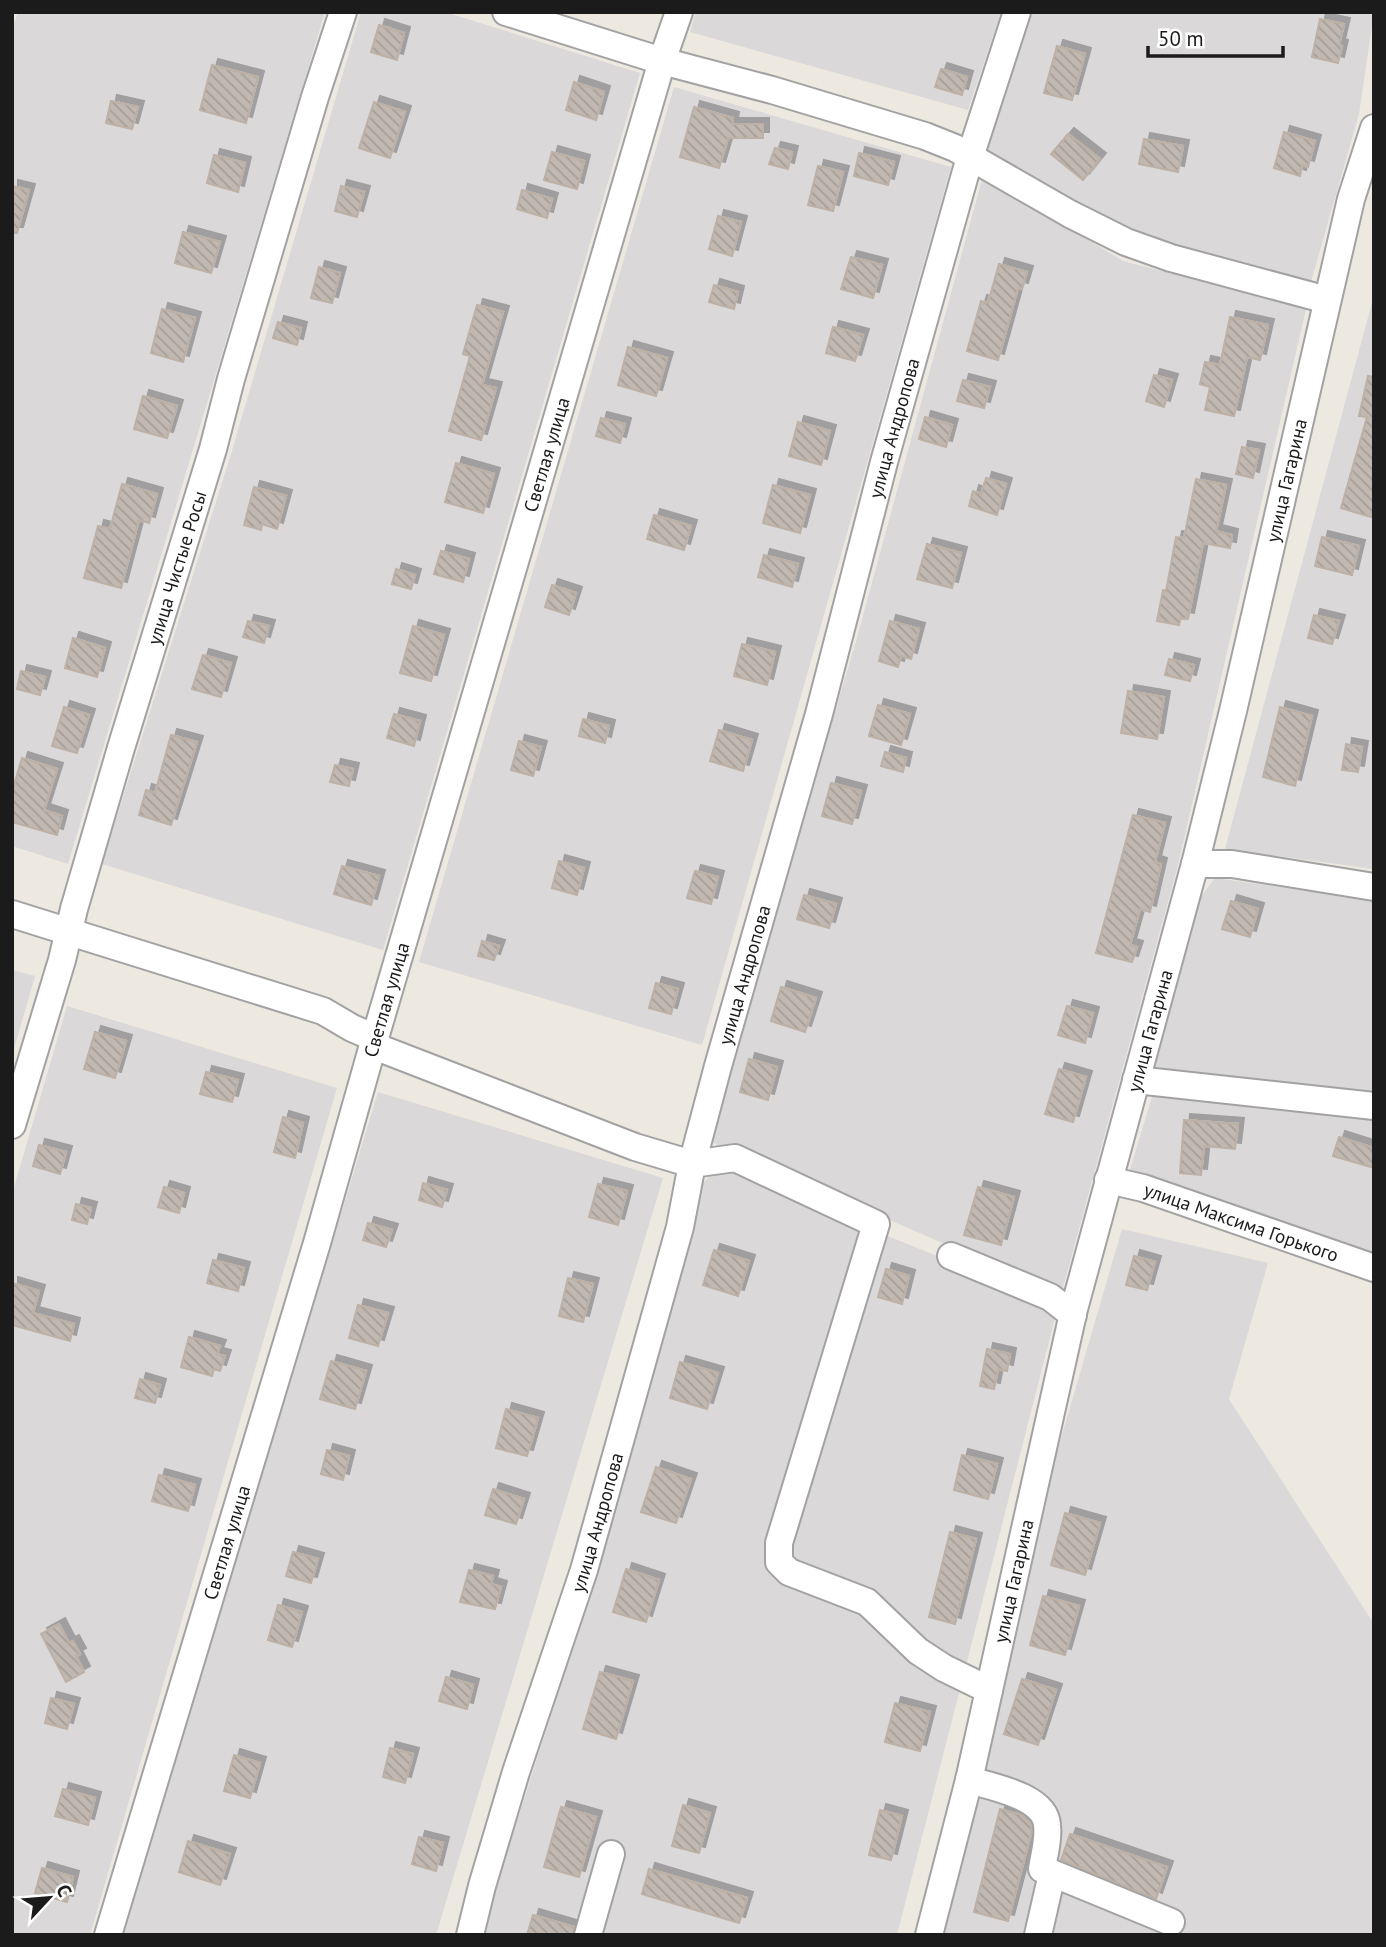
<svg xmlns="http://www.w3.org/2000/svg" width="1386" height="1947" font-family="'PT Sans',sans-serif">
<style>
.residential{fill:#dad8d8}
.building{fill:url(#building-back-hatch);stroke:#bdb0a5;stroke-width:2;filter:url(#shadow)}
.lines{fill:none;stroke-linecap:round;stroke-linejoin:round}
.minor-casing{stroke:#a2a2a2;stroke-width:30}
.minor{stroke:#fff;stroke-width:26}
.labels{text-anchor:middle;stroke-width:5;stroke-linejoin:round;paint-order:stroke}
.street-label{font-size:19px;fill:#1b1b1b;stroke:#fff}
</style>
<defs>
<pattern id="building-back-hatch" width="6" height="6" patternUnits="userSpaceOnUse" patternTransform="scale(1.75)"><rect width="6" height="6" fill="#c1b8b1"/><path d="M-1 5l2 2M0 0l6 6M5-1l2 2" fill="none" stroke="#a59e98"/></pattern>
<filter id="shadow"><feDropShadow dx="6" dy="-6" stdDeviation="0" flood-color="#0004"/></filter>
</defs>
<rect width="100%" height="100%" fill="#ede9e1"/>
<path class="residential" d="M18 12H325L68 864 12 846V30Z
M361 12H445L640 73 383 950 102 864 231 454Z
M696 12H1001L968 110 690 32Z
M1031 12H1374L1359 114 1311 282 1116 228 987 149Z
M674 87 951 167 702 1045 419 962Z
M983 176 1123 261 1306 309 1178 865 1061 1295 707 1140 855 645Z
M1374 295V869L1225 849Z
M1215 878 1374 900V1098L1149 1074 1196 903Z
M12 970 35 976 12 1056Z
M67 1006 337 1088 90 1935H16L12 1934V1194Z
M1155 1087 1374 1112V1265L1127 1179Z
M378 1092 663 1178 436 1935H123Z
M722 1163 885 1235 1049 1301 1057 1310 897 1935H481L570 1655 641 1418 697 1190Z
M1122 1229 1268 1263 1229 1399 1374 1624V1935H939L1048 1483Z"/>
<path class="building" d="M1320 19 1344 24 1339 45 1342 46 1338 63 1312 57Z
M379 25 404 33 397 60 371 52Z
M1057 46 1085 54 1072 100 1044 93Z
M212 65 258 77 246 123 200 110Z
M941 69 967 77 962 95 935 87Z
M574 82 604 92 596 120 566 110Z
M111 101 138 107 132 129 106 123Z
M374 102 405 112 390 158 359 148Z
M694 107 733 118 732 124H763V138H728L719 168 680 157Z
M1284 132 1315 141 1308 167 1302 165 1300 176 1274 168Z
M1068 134 1100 159 1083 180 1051 154Z
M1144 139 1183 146 1178 172 1139 164Z
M775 148 792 152 788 169 769 164Z
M552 152 584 161 577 189 544 180Z
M859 153 894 162 888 185 854 176Z
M214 155 245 163 238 192 207 183Z
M818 166 843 172 833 211 808 205Z
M12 186 29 190 17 233H12Z
M341 186 364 192 357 217 335 211Z
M522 190 552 199 547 218 517 209Z
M718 216 741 222 732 256 709 249Z
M183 232 220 242 211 273 175 263Z
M851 257 882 265 873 298 841 289Z
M999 264 1027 272 1022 289 1018 288 998 360 967 351 981 301 988 303Z
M319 267 340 273 332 303 311 298Z
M714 285 738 292 734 309 709 302Z
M477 305 503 312 482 385 496 388 481 440 449 431 470 356 463 354Z
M162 309 195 318 183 362 151 353Z
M1230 317 1268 325 1260 360 1247 357 1234 416 1205 410 1210 387 1200 384 1205 362 1220 365Z
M278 322 301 328 297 345 273 338Z
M833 327 863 335 855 361 826 353Z
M628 347 667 358 656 396 618 385Z
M1154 375 1172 380 1164 407 1146 401Z
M1368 376 1374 377V509L1371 517 1341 508 1367 417 1359 416Z
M963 380 990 387 984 408 957 401Z
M143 396 177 406 167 438 134 429Z
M925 417 952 425 946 447 919 439Z
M601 418 625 424 620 443 596 436Z
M798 422 830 431 821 465 789 456Z
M1242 447 1259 450 1253 478 1236 474Z
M456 463 494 474 483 513 445 502Z
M986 478 1006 484 997 515 969 506 973 491 981 494Z
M1196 479 1226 485 1216 531 1232 535 1230 548 1203 543 1188 619 1181 618 1179 625 1157 621 1163 590 1166 591 1176 537 1184 538Z
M122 484 157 494 149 523 139 520 121 588 84 578 98 526 110 529Z
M773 485 810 495 800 533 763 523Z
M254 487 286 496 277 529 262 524 261 530 244 525Z
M654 515 691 526 684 550 647 539Z
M1322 537 1359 546 1352 575 1315 566Z
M927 544 961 553 952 588 917 579Z
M441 551 469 559 463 582 434 574Z
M764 555 798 564 792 587 758 577Z
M396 569 415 575 411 589 392 584Z
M552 585 576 593 569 615 545 607Z
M1314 615 1339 621 1332 644 1308 638Z
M248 621 269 626 264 643 243 637Z
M890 621 919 629 911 659 901 656 898 667 879 661Z
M413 626 444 635 431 681 400 673Z
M73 638 105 648 97 677 65 668Z
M742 644 775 652 767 685 734 676Z
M203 655 231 663 221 697 192 689Z
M1169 659 1194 665 1190 681 1165 675Z
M21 671 45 677 40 695 17 689Z
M1128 691 1164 697 1157 739 1121 733Z
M878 705 910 714 901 745 869 736Z
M64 707 89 715 77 753 52 746Z
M1280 707 1312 716 1295 786 1263 777Z
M394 714 420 721 414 746 387 738Z
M583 719 609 726 605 743 579 736Z
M719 730 752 740 743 771 710 761Z
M171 735 197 742 171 825 139 815 146 790 155 793Z
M519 741 541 747 533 776 511 770Z
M1346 744 1362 747 1358 772 1342 770Z
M885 752 906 758 903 772 881 766Z
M22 758 57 769 44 810 62 816 57 835 12 822V792Z
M335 765 353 769 349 786 330 782Z
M831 783 861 791 852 824 822 816Z
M1133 815 1165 823 1155 862 1161 864 1150 912 1140 909 1130 945 1137 947 1132 962 1096 953Z
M559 861 584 868 577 895 552 888Z
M342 866 379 876 371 905 334 894Z
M695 871 718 877 711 904 687 898Z
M804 895 836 904 829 928 797 919Z
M1231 901 1258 909 1250 937 1222 929Z
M482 941 499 946 494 960 478 956Z
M656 983 678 989 671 1014 649 1008Z
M781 987 816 998 805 1032 771 1021Z
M1067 1006 1093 1013 1085 1043 1058 1035Z
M95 1032 126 1041 115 1078 84 1069Z
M749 1059 777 1067 768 1100 740 1092Z
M1059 1069 1086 1077 1073 1122 1045 1114Z
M206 1072 238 1080 232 1102 200 1094Z
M283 1117 303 1123 295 1158 274 1152Z
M1184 1120 1238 1124 1235 1149 1204 1146 1201 1175 1180 1173Z
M1339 1137 1374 1148V1168L1333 1156Z
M39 1145 66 1152 60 1174 33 1166Z
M423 1183 447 1190 442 1207 419 1200Z
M598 1184 627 1191 618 1225 589 1217Z
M164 1187 184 1193 179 1213 158 1207Z
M978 1187 1014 1197 1001 1245 964 1235Z
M76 1204 91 1208 87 1224 72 1220Z
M368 1223 392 1230 386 1247 363 1240Z
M714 1250 749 1261 738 1296 703 1285Z
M1134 1256 1155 1262 1147 1290 1126 1285Z
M213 1260 244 1268 238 1291 207 1283Z
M886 1269 909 1276 902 1304 878 1297Z
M568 1278 593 1284 583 1322 559 1316Z
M12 1283 39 1291 33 1313 74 1324 70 1341 12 1325Z
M358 1305 388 1313 378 1346 349 1338Z
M189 1337 220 1346 217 1354 225 1356 220 1371 214 1369 212 1376 181 1367Z
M987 1349 1010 1354 1007 1371 998 1369 994 1389 980 1386Z
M331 1361 366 1371 355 1409 320 1399Z
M680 1362 718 1373 707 1409 670 1398Z
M140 1379 160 1385 155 1403 135 1398Z
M506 1409 538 1418 527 1456 496 1448Z
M327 1450 349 1456 343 1480 321 1474Z
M962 1455 997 1464 988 1499 954 1490Z
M656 1467 691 1479 676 1523 641 1512Z
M159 1475 195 1485 188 1511 152 1501Z
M493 1489 524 1499 516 1524 485 1515Z
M1065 1513 1100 1523 1085 1575 1051 1565Z
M950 1532 976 1539 955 1624 929 1617Z
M293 1552 318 1559 311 1583 286 1576Z
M626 1569 659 1580 646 1622 613 1612Z
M469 1570 493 1576 491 1584 501 1587 495 1609 460 1602Z
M1043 1596 1079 1606 1065 1655 1030 1645Z
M278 1605 302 1612 292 1647 268 1640Z
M59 1624 69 1643 73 1641 80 1654 76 1656 84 1672 66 1682 41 1634Z
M600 1672 633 1681 616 1739 583 1729Z
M446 1677 473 1685 467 1709 439 1701Z
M1022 1679 1056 1690 1038 1745 1004 1734Z
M51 1698 74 1704 67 1729 45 1723Z
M895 1703 930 1712 920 1751 885 1742Z
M390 1748 413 1754 405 1783 383 1777Z
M234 1755 260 1763 250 1798 224 1791Z
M63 1789 95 1798 88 1825 55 1816Z
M683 1805 710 1813 699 1853 672 1846Z
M561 1807 596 1817 579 1877 544 1867Z
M1000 1809 1021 1815 1030 1823 1032 1830 1008 1921 974 1912Z
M880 1810 902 1816 891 1860 869 1855Z
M1070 1834 1167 1867 1156 1899 1061 1860Z
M419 1837 443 1843 436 1871 412 1864Z
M188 1841 230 1854 220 1885 179 1872Z
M42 1868 73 1877 67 1902 35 1893Z
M649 1869 747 1898 739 1923 642 1894Z
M533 1915 574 1927 573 1935H527Z"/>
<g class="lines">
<defs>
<g id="minor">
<path d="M506 12 662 61 772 90 925 136 955 148 1070 214 1126 242 1171 258 1327 300"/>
<path d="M1195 864H1232L1374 887"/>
<path d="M12 914 323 1011 352 1028 375 1038"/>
<path d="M374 1046 635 1147 692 1164 735 1158 876 1224 779 1543V1562L789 1572 867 1602 918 1651 944 1668 989 1690"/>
<path d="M1136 1080 1374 1106"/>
<path id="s1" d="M12 1125 62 960 74 909 121 748 213 449 231 379 315 97 343 12"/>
<path id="s2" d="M1108 1180 1143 1188 1374 1268"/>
<path d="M951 1256 1050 1297 1073 1315"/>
<path d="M969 1780C992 1787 1045 1796 1047 1825 1049 1840 1044 1855 1042 1869L1171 1922"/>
<path id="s3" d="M108 1935 317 1243 375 1038 662 61 679 12"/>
<path id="s4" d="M470 1935 482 1886 516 1772 584 1570 680 1227 692 1164 718 1066 819 714 884 462 970 157 1017 12"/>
<path d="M588 1935 611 1854"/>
<path id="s5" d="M929 1935 969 1780 1074 1309 1195 864 1233 711 1351 199 1374 128"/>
<path d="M1038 1935 1052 1874"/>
</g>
</defs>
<use href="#minor" class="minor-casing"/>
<use href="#minor" class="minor"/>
</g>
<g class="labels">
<g class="street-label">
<text dy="7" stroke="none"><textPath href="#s4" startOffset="1566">улица Андропова</textPath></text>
<text dy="7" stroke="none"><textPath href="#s3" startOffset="1544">Светлая улица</textPath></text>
<text dy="7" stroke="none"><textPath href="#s5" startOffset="1498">улица Гагарина</textPath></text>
<text dy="7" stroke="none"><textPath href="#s1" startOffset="581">улица Чистые Росы</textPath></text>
<text dy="7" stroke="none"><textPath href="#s4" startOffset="999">улица Андропова</textPath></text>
<text dy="7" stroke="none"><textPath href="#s3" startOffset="976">Светлая улица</textPath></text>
<text dy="7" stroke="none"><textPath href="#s5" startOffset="931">улица Гагарина</textPath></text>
<text dy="7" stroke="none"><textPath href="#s2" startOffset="140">улица Максима Горького</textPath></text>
<text dy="7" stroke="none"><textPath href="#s4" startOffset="432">улица Андропова</textPath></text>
<text dy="7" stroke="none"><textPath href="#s3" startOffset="410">Светлая улица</textPath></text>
<text dy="7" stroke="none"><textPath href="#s5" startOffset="364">улица Гагарина</textPath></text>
</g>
</g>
<rect width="1386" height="1947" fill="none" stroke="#1b1b1b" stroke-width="28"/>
<g transform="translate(49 1898) rotate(64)" stroke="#ffffff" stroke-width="5" paint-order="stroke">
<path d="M0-5L12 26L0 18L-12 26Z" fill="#1b1b1b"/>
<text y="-10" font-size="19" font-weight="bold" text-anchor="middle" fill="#1b1b1b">С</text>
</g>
<path d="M1148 46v10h135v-10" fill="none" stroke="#1b1b1b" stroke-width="3.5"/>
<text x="1158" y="46" font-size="21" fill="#1b1b1b" stroke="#ffffff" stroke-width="5" paint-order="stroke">50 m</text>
</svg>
